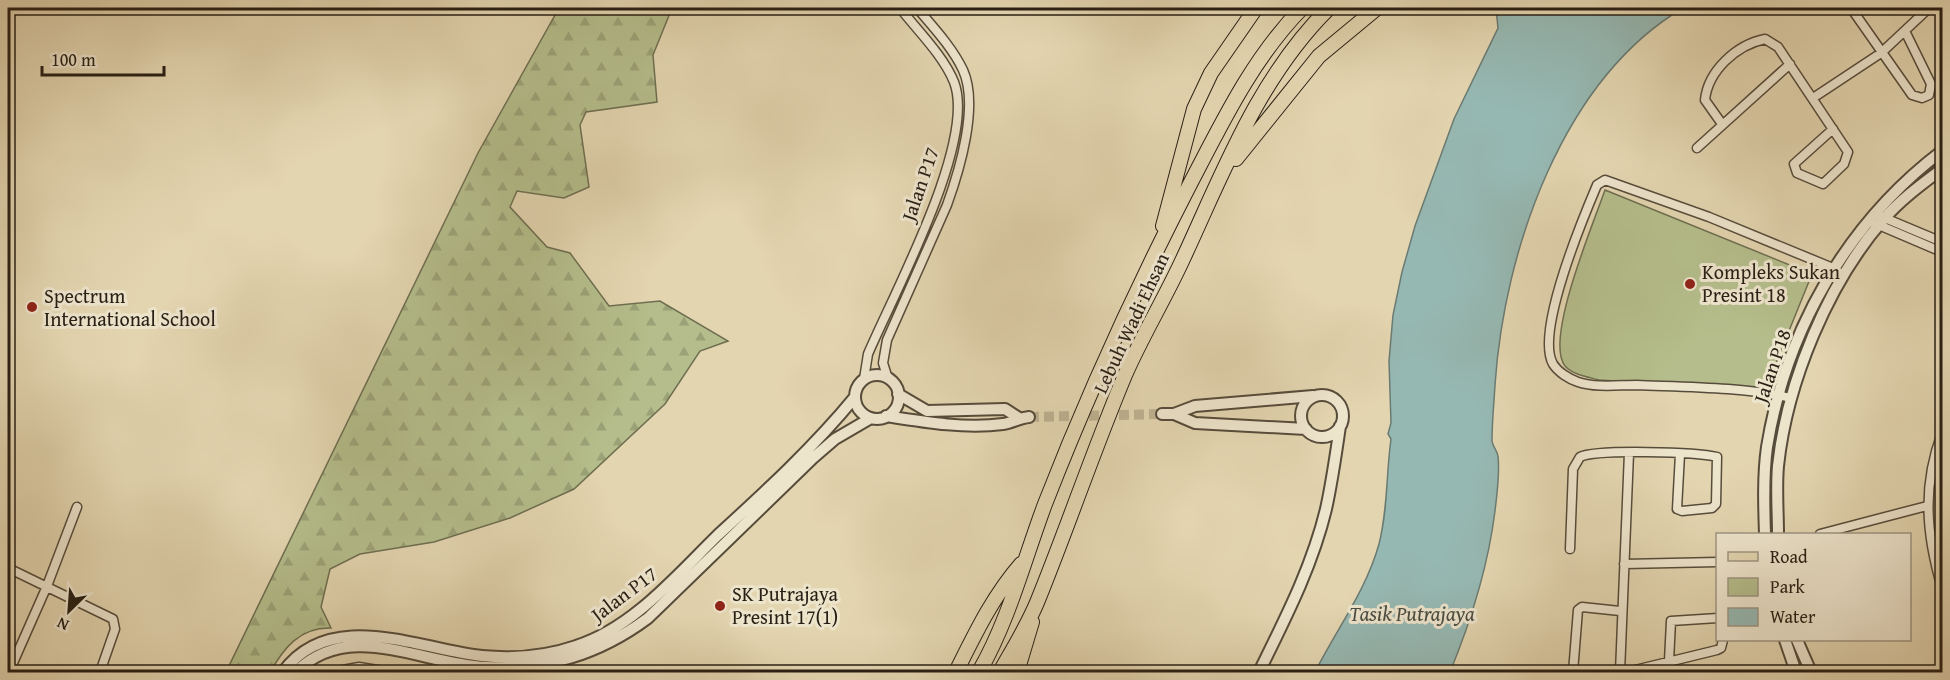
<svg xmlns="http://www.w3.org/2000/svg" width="1950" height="680" font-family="'Gentium Book Plus',serif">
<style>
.green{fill:#b4bd8b;stroke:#6e6e50;stroke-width:1.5}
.forest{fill:url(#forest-firs);stroke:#6e6e50;stroke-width:1.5}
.water{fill:#96b8b2;stroke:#6a7b73;stroke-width:1.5}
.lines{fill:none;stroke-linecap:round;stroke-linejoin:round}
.tertiary-tunnel{stroke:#beb191;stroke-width:10;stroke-dasharray:10 5;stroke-linecap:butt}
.minor-casing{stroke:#574c3b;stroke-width:11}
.tertiary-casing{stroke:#574c3b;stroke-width:14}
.primary-casing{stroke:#281f14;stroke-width:16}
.minor{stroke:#ede4cc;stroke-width:8}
.tertiary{stroke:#ede4cc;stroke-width:10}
.primary{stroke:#e3d5b0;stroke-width:14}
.poi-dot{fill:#8f2418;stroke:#ede4cc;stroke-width:2}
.labels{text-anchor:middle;stroke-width:6;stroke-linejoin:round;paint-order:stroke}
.street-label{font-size:20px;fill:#281f14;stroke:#ede4cc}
.poi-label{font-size:20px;fill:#281f14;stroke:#ede4cc;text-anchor:start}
.water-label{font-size:21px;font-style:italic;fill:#494d43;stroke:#ede4cc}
</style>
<defs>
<pattern id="forest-firs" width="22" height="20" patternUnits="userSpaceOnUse" patternTransform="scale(1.5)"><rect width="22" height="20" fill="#b4bd8b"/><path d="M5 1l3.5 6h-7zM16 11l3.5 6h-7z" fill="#9ba277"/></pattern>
</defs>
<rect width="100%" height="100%" fill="#e3d5b0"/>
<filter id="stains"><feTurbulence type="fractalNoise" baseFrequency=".00333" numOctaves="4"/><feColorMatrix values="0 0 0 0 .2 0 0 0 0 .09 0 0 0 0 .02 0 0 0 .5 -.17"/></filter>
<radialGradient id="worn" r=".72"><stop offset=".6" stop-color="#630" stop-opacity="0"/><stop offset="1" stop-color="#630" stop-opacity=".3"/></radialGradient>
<path class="green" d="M1605 190 1812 274 1765 390 1599 380C1588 377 1573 375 1565 366 1544 340 1594 222 1605 190Z"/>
<path class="forest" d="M559 8H669L670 13 653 55 657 102 586 112 580 125 589 187 564 198 517 191 510 207 547 247 570 253 609 306 660 301 728 341 700 351 665 404 574 489 510 518 434 542 360 554 330 569 321 607 331 628C300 627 284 648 270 672H226L478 153Z"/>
<path class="water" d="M1496 8H1683C1562 80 1504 251 1495 385 1494 403 1492 422 1492 440 1492 446 1497 450 1498 456 1500 473 1497 494 1495 511 1488 567 1471 621 1450 672H1315C1336 630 1366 591 1379 544 1388 509 1386 475 1391 439L1388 434 1391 423 1389 361 1393 315 1402 272 1415 226 1454 119 1498 28Z"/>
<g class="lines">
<path class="tertiary-tunnel" d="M1029 417 1162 414"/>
<defs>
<path id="minor" d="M1851 8 1912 95 1922 98 1929 95 1931 84 1905 31
M1813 98 1881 53 1929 8
M1722 124 1705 100C1708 71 1736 45 1765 39L1778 47 1848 152 1844 164 1823 184 1797 173 1794 164 1833 129
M1697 148 1790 64
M1880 216 1942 242
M1874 223 1942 252
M864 379 868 354C893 295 977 141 954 82 943 55 917 30 900 8
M888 379 883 363 887 340 947 205C960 169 979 105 963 70 952 47 933 27 917 8
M1791 398C1744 387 1686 387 1637 385 1619 385 1596 388 1578 382 1569 379 1558 372 1553 364 1535 333 1583 218 1597 185L1605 180 1709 217 1833 268
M1942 433C1922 486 1926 534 1942 588
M1820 534 1927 506
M1570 549 1573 469 1580 457C1596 449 1697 452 1717 457L1716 504 1712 508 1682 511 1677 509 1680 454
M1624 564 1718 562
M8 568 113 619 115 629 100 672
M1669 661 1671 621 1718 618
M9 672 47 586 77 507
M332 672 359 667 390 672
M1573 672 1578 610 1582 607 1620 611
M1620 672 1629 453
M1627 672 1717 650 1721 648 1723 640"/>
<path id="tertiary" d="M855 397a22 22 0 1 1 44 0a22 22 0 1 1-44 0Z
M898 394 927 411 1005 409 1019 418
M1301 416a21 21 0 1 1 42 0a21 21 0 1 1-42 0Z
M1162 414H1174L1195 406 1313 396
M1174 414 1195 423 1306 429
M886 416C924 422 965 429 1003 424 1012 423 1019 418 1029 417
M1765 534C1764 506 1763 475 1767 447 1786 330 1847 223 1942 151
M1778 534C1778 512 1776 488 1778 466 1787 382 1828 283 1883 220 1900 200 1922 184 1942 169
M1785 640 1796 672
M1797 640 1811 672
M283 672C330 607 419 649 482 656 514 659 547 656 576 646 633 628 677 575 718 535 766 491 814 447 855 397
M296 672C349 619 422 664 485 667 547 670 598 655 648 618L813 458 835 439 871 418
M1259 672C1285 619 1312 567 1326 509 1332 482 1336 454 1340 426"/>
<path id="primary" d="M1236 159 1319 56 1377 8
M1163 226 1194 109 1211 73 1256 8
M956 672C975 634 993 596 1021 564
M979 672C1009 620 1024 560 1045 504 1087 396 1136 289 1189 186 1222 123 1252 59 1302 8
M1000 672C1013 649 1028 625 1038 600 1068 526 1094 449 1125 375 1142 336 1164 300 1182 261 1223 173 1258 78 1329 8
M1017 672 1032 622"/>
</defs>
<use href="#minor" class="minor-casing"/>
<use href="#tertiary" class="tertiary-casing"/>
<use href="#primary" class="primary-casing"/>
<use href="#minor" class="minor"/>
<use href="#tertiary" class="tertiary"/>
<use href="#primary" class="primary"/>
</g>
<g class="poi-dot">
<circle cx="1690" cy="284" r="6"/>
<circle cx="32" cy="307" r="6"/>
<circle cx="720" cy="606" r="6"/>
</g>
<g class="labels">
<g class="street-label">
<text transform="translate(920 184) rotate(-71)" y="7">Jalan P17</text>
<text transform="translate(1131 323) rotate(-65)" y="7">Lebuh Wadi Ehsan</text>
<text transform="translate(1772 366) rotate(-71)" y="7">Jalan P18</text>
<text transform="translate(624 594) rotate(-37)" y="7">Jalan P17</text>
</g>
<g class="poi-label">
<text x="1702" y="279">Kompleks Sukan<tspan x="1702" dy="23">Presint 18</tspan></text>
<text x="44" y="303">Spectrum<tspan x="44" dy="23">International School</tspan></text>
<text x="732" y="601">SK Putrajaya<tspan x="732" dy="23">Presint 17(1)</tspan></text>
</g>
<g class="water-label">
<text x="1412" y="621">Tasik Putrajaya</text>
</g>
</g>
<rect width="1950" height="680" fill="none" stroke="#e3d5b0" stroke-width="30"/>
<rect x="9" y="9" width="1932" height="662" fill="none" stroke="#281f14" stroke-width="3"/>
<rect x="15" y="15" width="1920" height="650" fill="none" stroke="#281f14" stroke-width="1.5"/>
<rect x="1716" y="533" width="195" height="108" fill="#ede4cc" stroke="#9e9582" stroke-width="1.5"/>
<rect x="1728" y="552" width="30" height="9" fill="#e3d5b0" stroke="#9e9582" stroke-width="1.5"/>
<text x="1770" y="563" font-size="18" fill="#281f14">Road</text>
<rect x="1728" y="578" width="30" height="18" fill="#b4bd8b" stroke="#9e9582" stroke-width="1.5"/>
<text x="1770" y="593" font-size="18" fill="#281f14">Park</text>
<rect x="1728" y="608" width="30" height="18" fill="#96b8b2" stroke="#9e9582" stroke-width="1.5"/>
<text x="1770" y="623" font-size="18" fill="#281f14">Water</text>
<g transform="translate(69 611) rotate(205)" stroke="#ede4cc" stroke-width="4.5" paint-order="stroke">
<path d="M0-4.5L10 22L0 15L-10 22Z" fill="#281f14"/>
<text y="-9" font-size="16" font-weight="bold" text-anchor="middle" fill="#281f14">N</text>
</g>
<path d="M42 66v9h122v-9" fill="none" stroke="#281f14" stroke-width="3"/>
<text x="51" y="66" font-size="18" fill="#281f14" stroke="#ede4cc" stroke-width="4.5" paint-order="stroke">100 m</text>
<rect width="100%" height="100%" filter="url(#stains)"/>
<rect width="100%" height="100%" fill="url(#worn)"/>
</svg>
